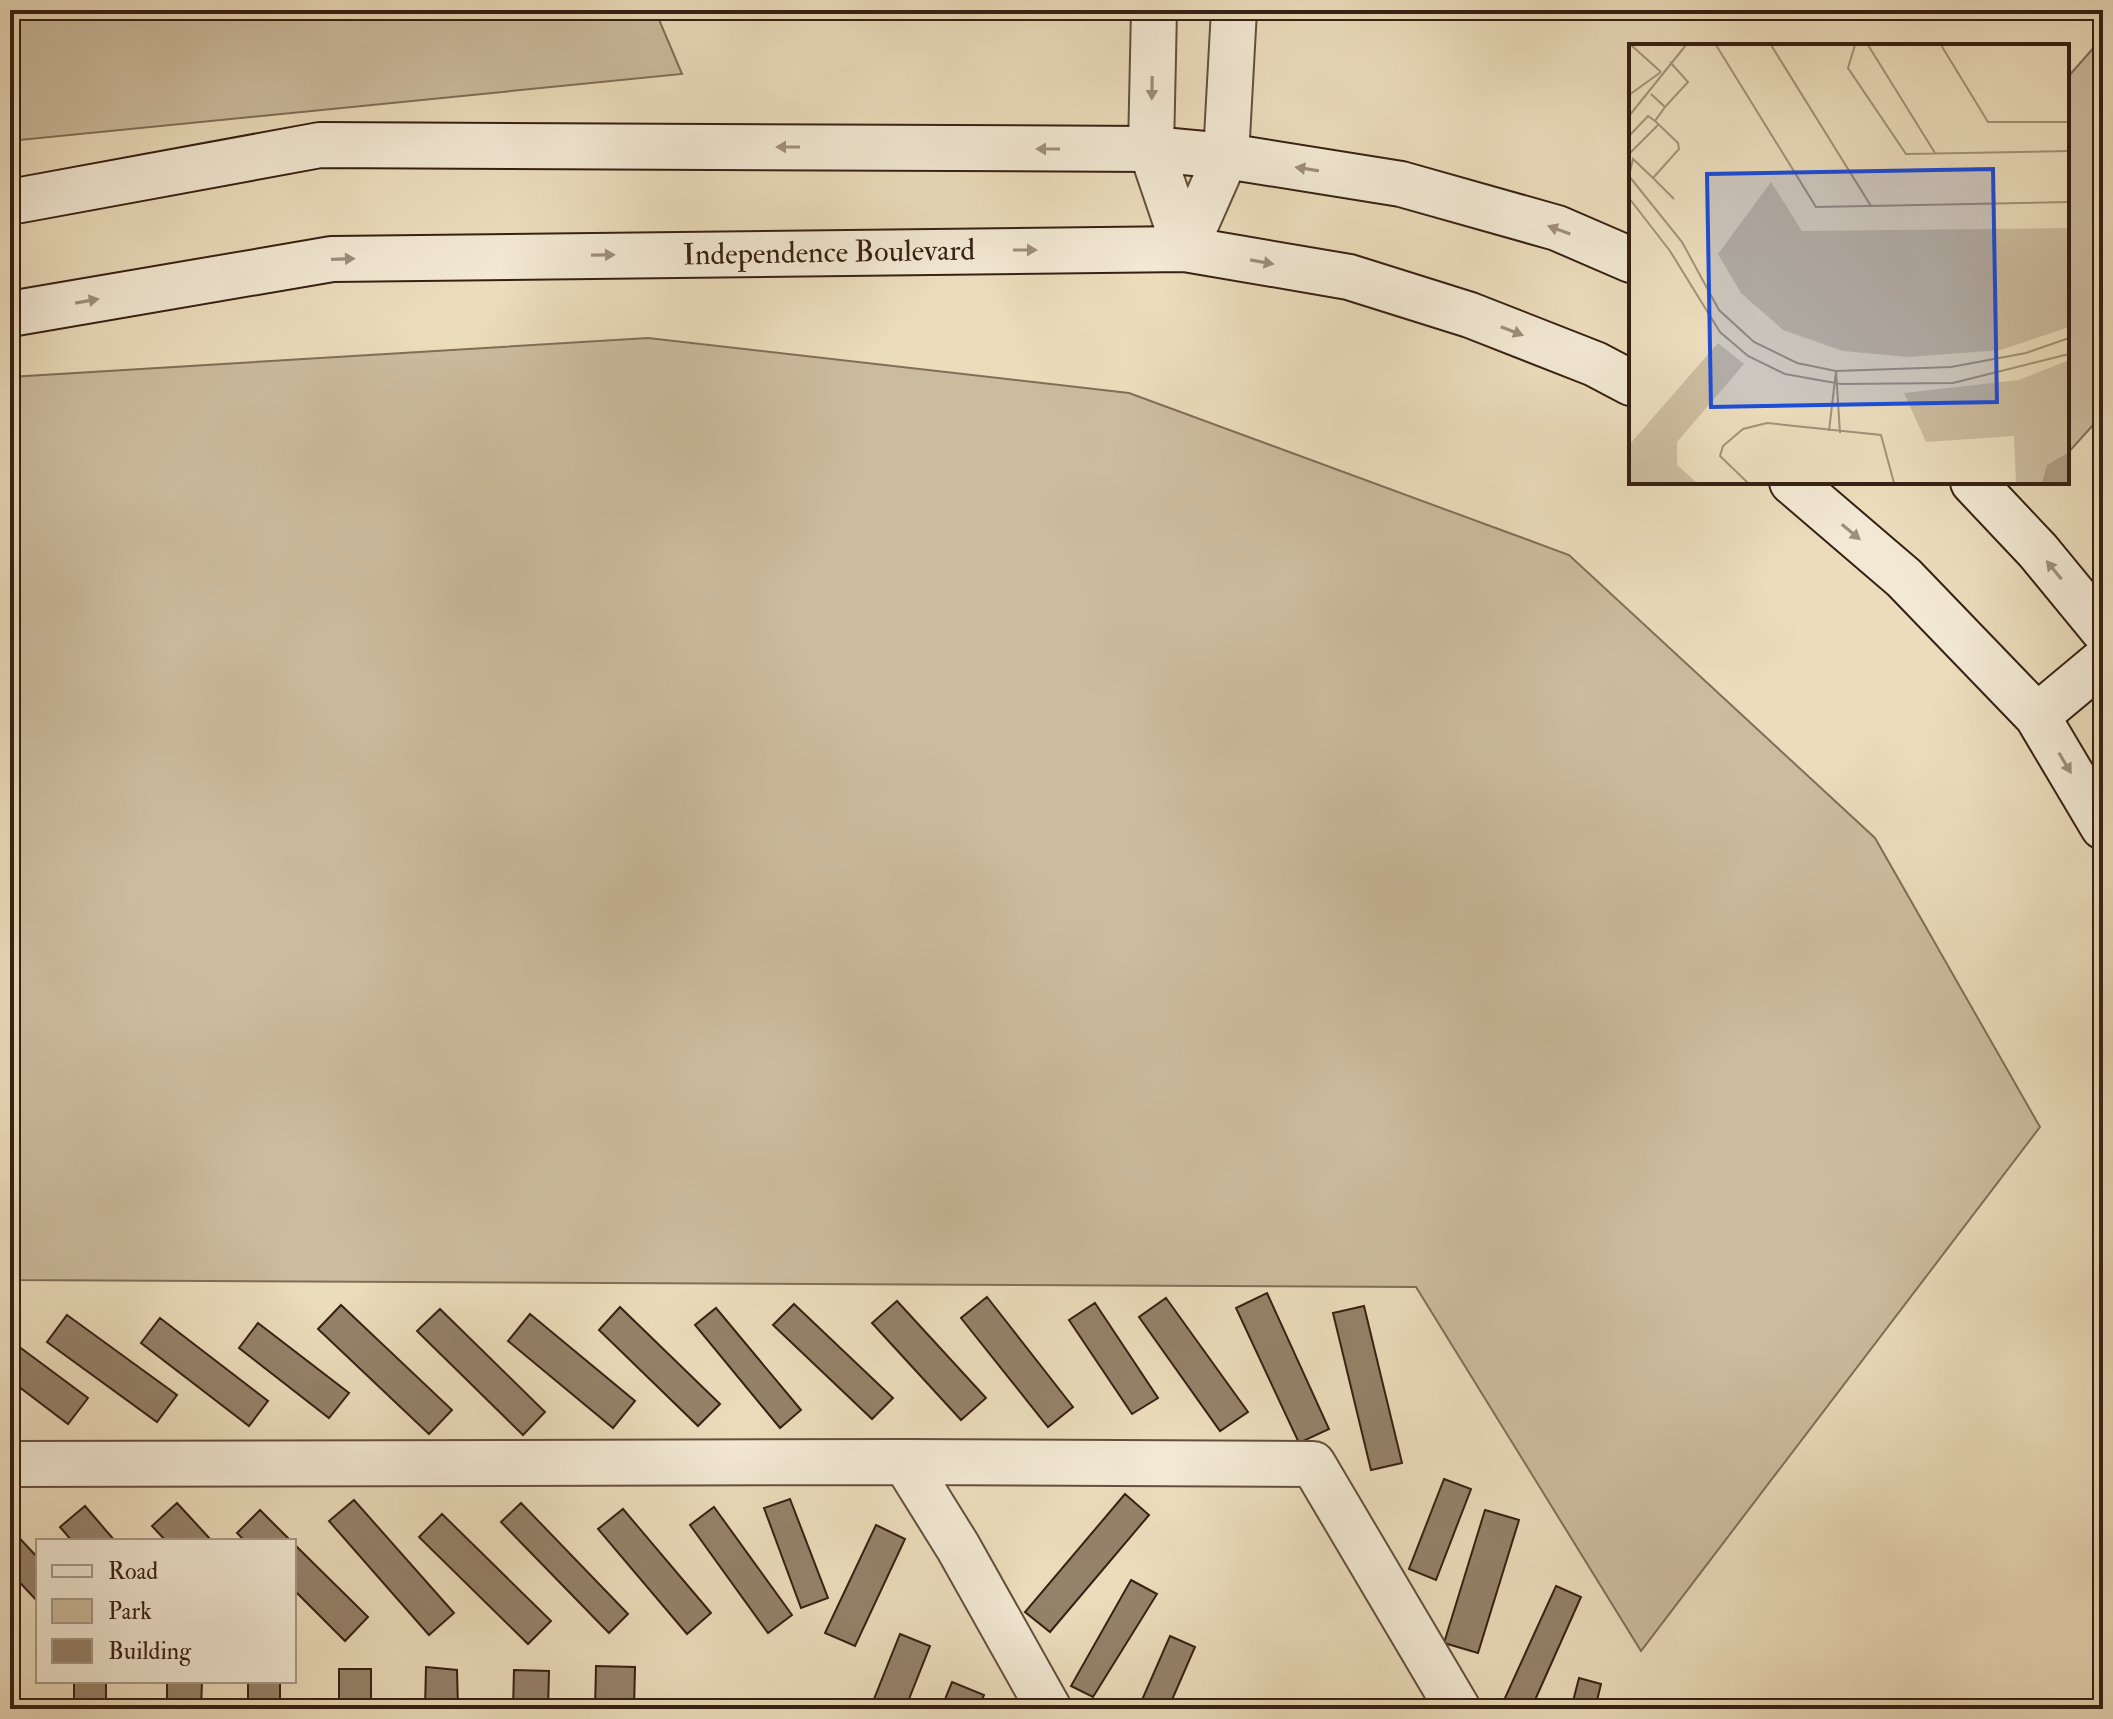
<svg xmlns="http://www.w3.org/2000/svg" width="2113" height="1719" font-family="'IM FELL Double Pica',serif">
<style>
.green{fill:#ccbc9e;stroke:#826e58;stroke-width:2}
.building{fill:#95826a;stroke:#372013;stroke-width:2}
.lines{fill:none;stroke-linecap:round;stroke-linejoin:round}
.minor-casing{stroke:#644f3d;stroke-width:48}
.secondary-casing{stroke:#372013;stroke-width:48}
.minor{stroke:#f2e8d3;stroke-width:44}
.secondary{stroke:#f2e8d3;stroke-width:44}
.oneway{fill:#9e8e7d}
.labels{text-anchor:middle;stroke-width:7;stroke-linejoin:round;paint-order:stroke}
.street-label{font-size:30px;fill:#372013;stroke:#f2e8d3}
.inset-road{fill:none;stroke:#a39178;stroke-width:2}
.view{fill:#1d4ed8;fill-opacity:0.15;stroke:#1d4ed8;stroke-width:4}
.inset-edge{fill:none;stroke:#372013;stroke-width:4}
</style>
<rect width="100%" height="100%" fill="#ebdcbb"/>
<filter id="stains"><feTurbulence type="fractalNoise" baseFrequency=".0025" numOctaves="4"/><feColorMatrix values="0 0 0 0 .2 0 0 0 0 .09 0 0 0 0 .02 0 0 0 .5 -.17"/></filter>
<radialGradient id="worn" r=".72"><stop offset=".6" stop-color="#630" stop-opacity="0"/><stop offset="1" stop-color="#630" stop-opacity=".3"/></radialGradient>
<path class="green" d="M10 10H655L682 74 10 141Z
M2103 37V414L2067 454V78Z
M648 338 1129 393 1569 555 1875 838 2040 1127 1641 1651 1416 1287 10 1280V377Z"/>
<path class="building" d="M1267 1293 1329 1429 1299 1443 1236 1308Z
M987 1297 1073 1407 1048 1427 961 1318Z
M1166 1298 1248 1412 1220 1431 1139 1317Z
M897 1301 986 1398 961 1420 872 1323Z
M1095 1303 1158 1398 1132 1414 1069 1320Z
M794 1304 893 1398 872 1419 773 1325Z
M341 1305 452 1410 429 1434 318 1329Z
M1364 1306 1402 1463 1371 1470 1333 1313Z
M620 1307 720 1404 698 1426 599 1330Z
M716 1308 801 1410 780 1428 695 1325Z
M440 1309 545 1412 523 1435 417 1331Z
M530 1314 635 1401 613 1428 508 1341Z
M67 1315 177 1395 157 1422 47 1342Z
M160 1318 268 1401 249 1426 141 1343Z
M258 1323 349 1393 329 1418 239 1348Z
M10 1340 88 1398 68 1424 10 1380Z
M1444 1479 1471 1489 1436 1580 1409 1569Z
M1125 1494 1149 1515 1050 1632 1025 1612Z
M790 1499 828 1598 801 1608 764 1508Z
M354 1500 454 1613 429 1635 329 1521Z
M177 1503 212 1541H166L152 1526Z
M521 1503 628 1614 609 1633 501 1522Z
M85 1506 115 1541H72L60 1527Z
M714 1507 792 1615 768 1633 690 1525Z
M623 1509 711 1613 687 1634 598 1529Z
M260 1510 291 1541H245L237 1533Z
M1485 1510 1519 1520 1478 1653 1444 1643Z
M442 1514 551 1621 528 1644 419 1537Z
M876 1525 905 1539 855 1646 825 1633Z
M10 1528 38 1558V1602L10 1572Z
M294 1544 368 1617 345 1641 294 1590Z
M1131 1580 1157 1594 1093 1697 1071 1686Z
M1556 1586 1581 1597 1531 1709H1500Z
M900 1634 930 1646 905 1709H870Z
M1170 1636 1195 1647 1168 1709H1138Z
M596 1666 635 1667 634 1709H595Z
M426 1667 457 1670 458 1709H425Z
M339 1669H371V1709H339Z
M514 1670 549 1671 548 1709H513Z
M10 1673H17V1709H10Z
M1579 1678 1601 1684 1595 1709H1571Z
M74 1681H106V1709H74Z
M167 1681H202L201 1709H167Z
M248 1681H280V1709H248Z
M952 1682 984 1695 978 1709H941Z"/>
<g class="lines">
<defs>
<path id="minor" d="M1154 10 1151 149 1185 249 1226 156 1234 10
M905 1462 958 1547 1049 1709
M10 1464 905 1462 1313 1464 1458 1709"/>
<path id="secondary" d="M10 202 320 145 1151 149 1226 156 1401 184 1557 228 1631 260
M10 314 332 259 1185 249 1349 277 1470 315 1595 364 1631 383
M1792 482 1904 578 2037 716 2103 827
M1973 482 2038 551 2103 630
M2037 716 2103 661"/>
</defs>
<use href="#minor" class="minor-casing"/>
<use href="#secondary" class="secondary-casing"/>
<use href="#minor" class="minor"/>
<use href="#secondary" class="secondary"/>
</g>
<defs><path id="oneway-solid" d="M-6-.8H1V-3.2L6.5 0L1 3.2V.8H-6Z" transform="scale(2)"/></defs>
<g class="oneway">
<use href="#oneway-solid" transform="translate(1152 88) rotate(91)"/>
<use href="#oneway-solid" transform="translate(788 147) rotate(-180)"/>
<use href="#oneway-solid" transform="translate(1048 149) rotate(-180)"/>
<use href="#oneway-solid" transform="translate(1307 169) rotate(-171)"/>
<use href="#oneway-solid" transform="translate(1559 230) rotate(-160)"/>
<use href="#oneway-solid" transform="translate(1025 250)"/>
<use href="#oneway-solid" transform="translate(603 255) rotate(-1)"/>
<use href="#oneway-solid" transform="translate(343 259) rotate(-2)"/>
<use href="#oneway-solid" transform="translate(1262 262) rotate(10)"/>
<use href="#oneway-solid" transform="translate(87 301) rotate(-10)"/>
<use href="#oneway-solid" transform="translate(1512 331) rotate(21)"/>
<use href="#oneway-solid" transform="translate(1851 532) rotate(40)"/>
<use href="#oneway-solid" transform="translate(2054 570) rotate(-129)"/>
<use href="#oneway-solid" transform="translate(2065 763) rotate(59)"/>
</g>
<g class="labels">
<g class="street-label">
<text transform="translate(829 252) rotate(-1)" y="10">Independence Boulevard</text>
</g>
</g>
<g transform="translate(1629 44)">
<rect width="440" height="440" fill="#ebdcbb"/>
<path d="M142 138 173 187 440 184V283L372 306 279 313 214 307 154 286 112 249 89 210ZM89 299 115 320 48 398V421L68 439H0V401ZM440 316V439H387L385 392 297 398 275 349 390 336Z" fill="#ccbc9e"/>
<path d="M440 408V439H413L418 421Z" fill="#ae9c82"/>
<path class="inset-road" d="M2 1 32 28M87 1 187 163 440 158M142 1 242 162M226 1 219 24 277 110 440 107M239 1 306 109M312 1 359 78H440M22 50 36 63 26 77 49 99 50 105 24 134 45 155M0 51 32 28M36 63 59 38 41 18M0 72 57 1M0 92 19 72 26 77M0 110 30 80M0 132 4 115 24 134M0 132 53 198 90 266 125 298 168 319 207 327 322 323 397 309 440 294M0 154 41 207 91 288 119 312 156 330 212 340 324 339 440 310M200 387 207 327 211 389M119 439 91 412 94 402 114 385 138 379 252 391 265 439M265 439H349"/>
<path class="view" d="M364 125 368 358 82 363 78 130Z"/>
<rect width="440" height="440" class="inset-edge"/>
</g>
<rect width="2113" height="1719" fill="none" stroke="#ebdcbb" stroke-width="40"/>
<rect x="12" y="12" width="2089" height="1695" fill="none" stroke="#372013" stroke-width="4"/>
<rect x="20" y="20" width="2073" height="1679" fill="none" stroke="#372013" stroke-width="2"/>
<rect x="36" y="1539" width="260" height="144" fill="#f2e8d3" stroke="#a79886" stroke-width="2"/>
<rect x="52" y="1565" width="40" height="12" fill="#f2e8d3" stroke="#a79886" stroke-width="2"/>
<text x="108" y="1579" font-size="24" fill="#372013">Road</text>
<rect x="52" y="1599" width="40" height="24" fill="#ccbc9e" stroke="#a79886" stroke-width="2"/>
<text x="108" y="1619" font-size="24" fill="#372013">Park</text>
<rect x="52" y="1639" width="40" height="24" fill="#95826a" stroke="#a79886" stroke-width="2"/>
<text x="108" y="1659" font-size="24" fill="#372013">Building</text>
<rect width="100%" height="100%" filter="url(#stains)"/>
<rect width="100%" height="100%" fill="url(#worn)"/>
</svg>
